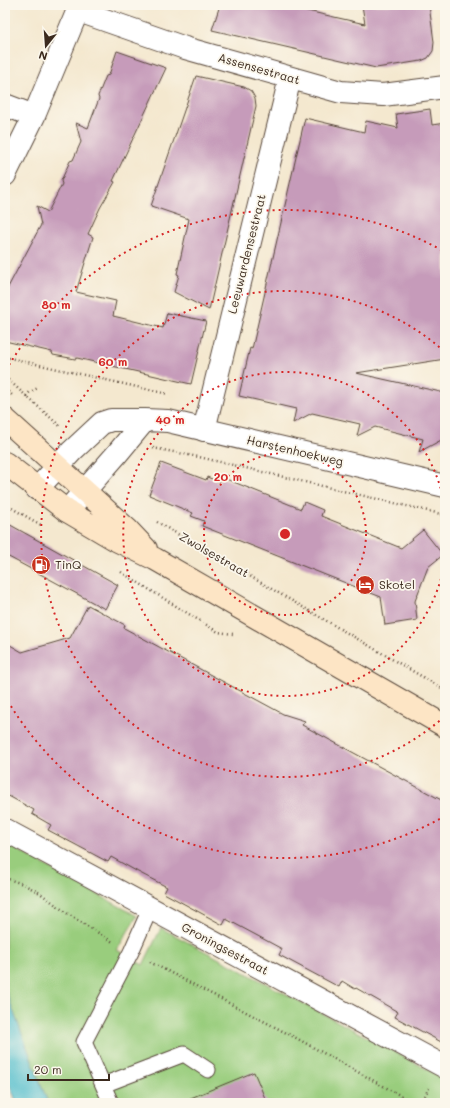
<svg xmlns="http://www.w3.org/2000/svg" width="450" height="1108" font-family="Mali,sans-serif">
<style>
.green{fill:#99cd7d;stroke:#6a7c4e}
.water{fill:#51bdcc;stroke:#467475}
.building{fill:#c69bba}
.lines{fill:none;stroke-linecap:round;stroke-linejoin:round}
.service-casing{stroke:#574639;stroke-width:17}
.minor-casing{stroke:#574639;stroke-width:24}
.tertiary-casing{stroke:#574639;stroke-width:24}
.secondary-casing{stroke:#574639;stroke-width:24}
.path{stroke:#574639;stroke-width:2.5;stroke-dasharray:1 3;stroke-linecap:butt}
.service{stroke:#fff;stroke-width:15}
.minor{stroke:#fff;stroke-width:22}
.tertiary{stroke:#fff;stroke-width:22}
.secondary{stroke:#fde5c5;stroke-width:22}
.ring{fill:none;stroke:#d62828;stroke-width:2;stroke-dasharray:2 4}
.labels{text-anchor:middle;stroke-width:3.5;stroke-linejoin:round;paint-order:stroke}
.street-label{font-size:12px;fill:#3b2a1e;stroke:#fbf7ec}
.poi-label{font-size:12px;fill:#3b2a1e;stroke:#fbf7ec;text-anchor:start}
.centre{fill:#d62828;stroke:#fbf7ec;stroke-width:2}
.ring-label{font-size:12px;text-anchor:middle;font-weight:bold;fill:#d62828;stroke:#fbf7ec;stroke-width:3.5;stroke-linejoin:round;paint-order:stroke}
</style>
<rect width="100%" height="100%" fill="#fbf7ec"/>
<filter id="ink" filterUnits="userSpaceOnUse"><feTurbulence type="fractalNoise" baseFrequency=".025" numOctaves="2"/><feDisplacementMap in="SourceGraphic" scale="8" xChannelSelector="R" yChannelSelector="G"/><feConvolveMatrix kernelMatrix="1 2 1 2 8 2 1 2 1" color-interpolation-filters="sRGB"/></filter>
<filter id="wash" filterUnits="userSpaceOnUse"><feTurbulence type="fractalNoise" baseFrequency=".012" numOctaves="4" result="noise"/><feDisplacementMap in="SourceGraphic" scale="16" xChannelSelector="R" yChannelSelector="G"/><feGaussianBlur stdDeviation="0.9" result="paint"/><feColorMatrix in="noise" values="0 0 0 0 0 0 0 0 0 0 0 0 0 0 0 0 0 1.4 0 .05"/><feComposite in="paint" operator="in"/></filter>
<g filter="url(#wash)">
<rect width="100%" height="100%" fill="#f4e8cf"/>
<path class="green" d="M5 843 137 916 117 950 143 965 161 928 386 1047 445 1079V1103H48L5 989Z"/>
<path class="water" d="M5 989 48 1103H17L5 1075Z"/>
<g id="blocks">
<path class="building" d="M220 5H281L365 24 362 5H429L434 42 433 51 428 58 421 61 376 68 212 30Z
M117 51 166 68 113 181 115 182 100 208 88 234 93 237 76 292 116 301 113 316 163 328 167 313 206 321 191 384 77 358 75 359 70 358 53 355 52 352 5 341V293L41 225 37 206 48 212 62 184 61 181 70 161 73 160 81 142 76 123 88 128 99 99 98 96 106 76 109 75Z
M196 76 244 87 251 91 255 98 256 106 209 310 174 292 179 275 177 274 189 219 151 206Z
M430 109 432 125 445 123V359L356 373 445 393V438L419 452 423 439 375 427 357 436 360 424 312 413 293 423 296 409 239 396 250 348 252 349 305 118 364 132 366 121 398 128 396 114Z
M161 463 206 480 207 477 219 482 221 477 301 509 304 502 323 510 321 516 401 548 423 530 443 555 428 567 415 601 417 620 385 625 381 597 202 526 204 521 191 516 193 513 149 495Z
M5 522 118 585 105 609 5 555Z
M88 605 125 625 124 628 283 714 305 721 302 725 445 802V1044L395 1017 398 1012 356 988 355 989 342 981 339 987 279 955 282 949 226 919 223 925 164 893 167 887 138 872 111 857 108 862 48 830 51 825 32 814 34 810 5 794V642L22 652 70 638Z
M254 1072 267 1103H181V1102Z"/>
</g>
</g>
<g filter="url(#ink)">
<use href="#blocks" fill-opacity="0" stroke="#574639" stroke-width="1"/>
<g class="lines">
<defs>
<path id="service" d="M103 1085 184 1054 208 1070
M111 1103 84 1042 131 952 150 909"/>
<path id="minor" d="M79 11 185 48 341 92 383 95 445 87
M5 105 34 116
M5 175 34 116 80 5
M204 430 290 78
M5 830 445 1067"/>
<path id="tertiary" d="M37 489 72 451 102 423 111 420H145L168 421 445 486
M67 511 116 455 145 420"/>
<path id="secondary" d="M5 419 128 530 146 549
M5 463 67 511 116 540 155 559 445 726"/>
</defs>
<use href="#service" class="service-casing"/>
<use href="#minor" class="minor-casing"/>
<use href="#tertiary" class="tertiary-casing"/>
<use href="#secondary" class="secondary-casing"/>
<path class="path" d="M5 357 168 394
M5 377 61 427
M5 389 12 395
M26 396 30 392 38 388
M153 448 199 457 445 515
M5 504 41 525
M157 522 445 690
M121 572 218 632 233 634
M5 878 23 884 40 893 68 914 113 942
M150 962 298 1039 414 1103
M421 1103 429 1088"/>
<use href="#service" class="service"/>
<use href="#minor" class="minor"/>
<use href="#tertiary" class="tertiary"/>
<use href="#secondary" class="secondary"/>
</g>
</g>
<g class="ring">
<circle cx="285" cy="534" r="81"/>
<path d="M445 561A162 162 0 1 1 445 507"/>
<path d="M444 717A243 243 0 1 1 444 351"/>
<path d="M445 816A324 324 0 0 1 6 698M6 370A324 324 0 0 1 445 252"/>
</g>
<defs>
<symbol id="fuel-disc" viewBox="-11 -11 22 22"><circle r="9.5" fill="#c8321e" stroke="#fbf7ec"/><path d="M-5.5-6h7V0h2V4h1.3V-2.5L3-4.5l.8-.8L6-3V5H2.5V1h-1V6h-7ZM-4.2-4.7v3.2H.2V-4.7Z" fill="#fff"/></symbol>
<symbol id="hotel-disc" viewBox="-11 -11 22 22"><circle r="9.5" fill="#c8321e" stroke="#fbf7ec"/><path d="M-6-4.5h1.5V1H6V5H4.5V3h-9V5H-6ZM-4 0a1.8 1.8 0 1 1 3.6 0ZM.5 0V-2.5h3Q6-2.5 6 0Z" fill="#fff"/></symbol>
</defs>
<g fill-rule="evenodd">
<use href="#fuel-disc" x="30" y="554" width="22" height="22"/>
<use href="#hotel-disc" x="354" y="574" width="22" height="22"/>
</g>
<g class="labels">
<g class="street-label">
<text transform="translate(259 69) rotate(16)" y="4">Assensestraat</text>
<text transform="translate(247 254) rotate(-76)" y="4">Leeuwardensestraat</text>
<text transform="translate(295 451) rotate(13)" y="4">Harstenhoekweg</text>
<text transform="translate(214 555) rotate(30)" y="4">Zwolsestraat</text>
<text transform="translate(225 949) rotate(28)" y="4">Groningsestraat</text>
</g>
<g class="poi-label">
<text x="55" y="569">TinQ</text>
<text x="379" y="589">Skotel</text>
</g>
</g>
<circle cx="285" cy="534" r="6" class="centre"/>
<g class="ring-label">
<text x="56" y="309">80 m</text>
<text x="113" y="366">60 m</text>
<text x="170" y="424">40 m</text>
<text x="228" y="481">20 m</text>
</g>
<rect width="450" height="1108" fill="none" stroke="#fbf7ec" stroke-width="20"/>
<g transform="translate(46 46) rotate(197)" stroke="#fbf7ec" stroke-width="3" paint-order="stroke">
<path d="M0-3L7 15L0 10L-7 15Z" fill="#3b2a1e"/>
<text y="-6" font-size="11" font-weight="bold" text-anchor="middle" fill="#3b2a1e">N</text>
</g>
<path d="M28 1074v6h81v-6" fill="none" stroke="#3b2a1e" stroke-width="2"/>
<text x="34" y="1074" font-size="12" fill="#3b2a1e" stroke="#fbf7ec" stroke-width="3" paint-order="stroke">20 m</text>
</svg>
